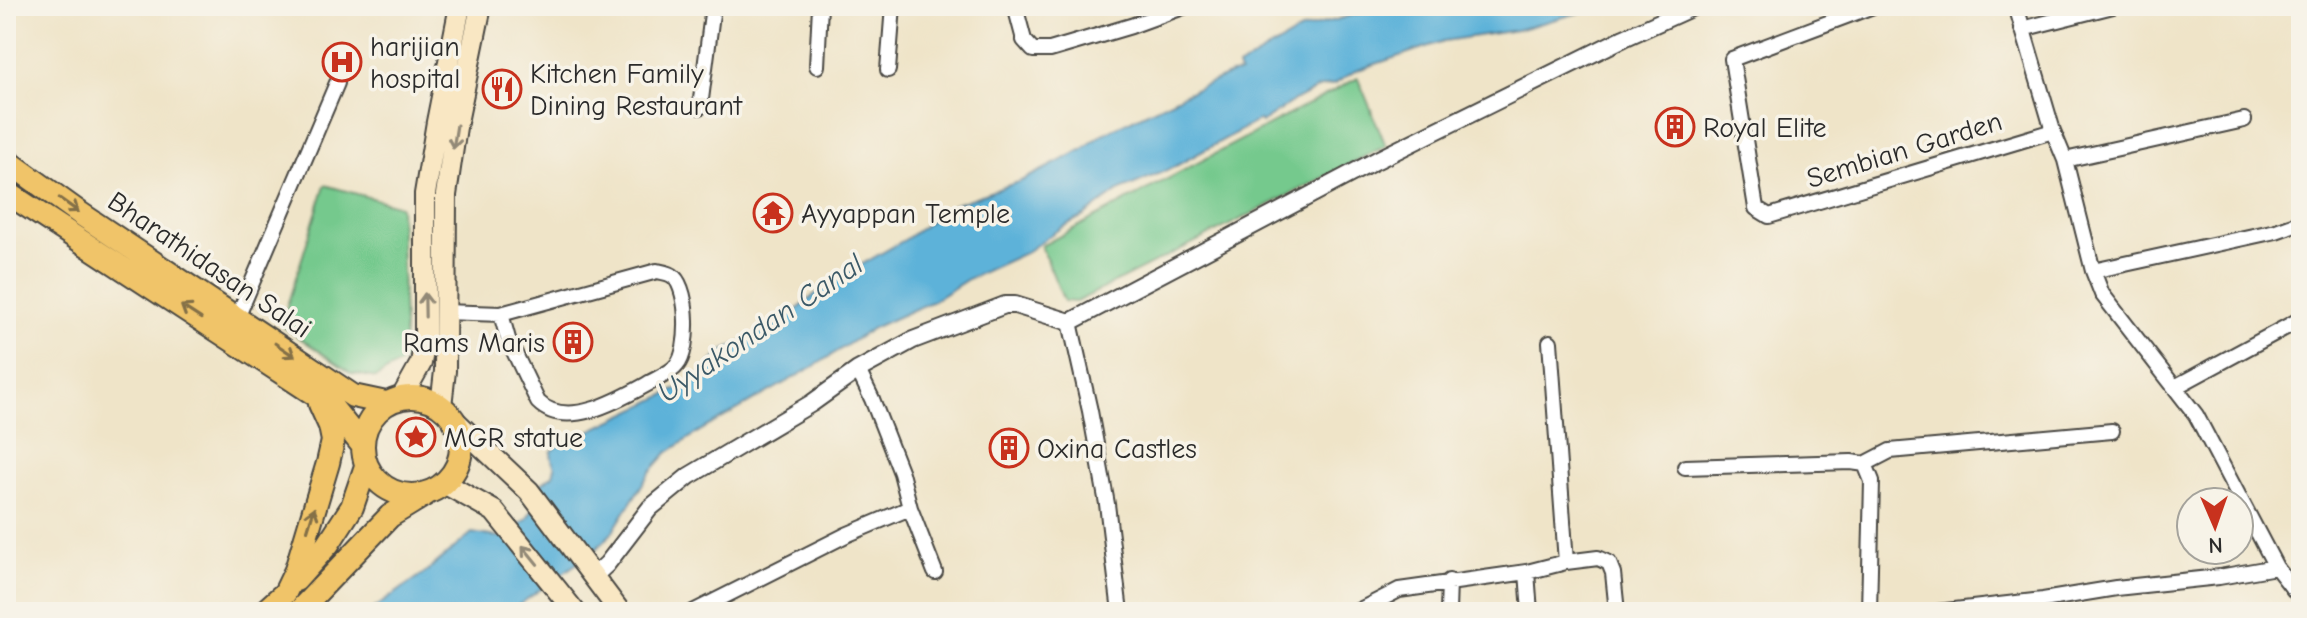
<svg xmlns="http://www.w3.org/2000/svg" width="2307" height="618" font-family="'Comic Neue',sans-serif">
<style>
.green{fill:#75c98d;stroke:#507a5c;stroke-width:2}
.water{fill:#5db2d9;stroke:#446e82;stroke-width:2}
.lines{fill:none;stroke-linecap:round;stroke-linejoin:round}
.minor-casing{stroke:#484743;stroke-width:18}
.tertiary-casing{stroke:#484743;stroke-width:20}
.secondary-casing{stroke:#484743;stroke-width:24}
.primary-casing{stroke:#484743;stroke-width:26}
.minor{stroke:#fff;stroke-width:14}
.tertiary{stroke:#fff;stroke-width:16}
.secondary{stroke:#f9e7c3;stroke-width:20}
.primary{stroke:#f0c469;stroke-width:22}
.oneway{stroke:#928977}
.oneway2{stroke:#847047}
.labels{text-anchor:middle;stroke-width:7;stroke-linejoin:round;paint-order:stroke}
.poi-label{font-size:28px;fill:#2b2b2b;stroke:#f7f3e8;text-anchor:start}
.street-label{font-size:28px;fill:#2b2b2b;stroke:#f7f3e8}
.water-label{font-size:30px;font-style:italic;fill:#3c5a68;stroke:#f7f3e8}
</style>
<rect width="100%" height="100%" fill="#f7f3e8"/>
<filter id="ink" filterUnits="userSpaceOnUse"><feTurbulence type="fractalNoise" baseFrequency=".0125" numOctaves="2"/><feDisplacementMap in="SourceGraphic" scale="16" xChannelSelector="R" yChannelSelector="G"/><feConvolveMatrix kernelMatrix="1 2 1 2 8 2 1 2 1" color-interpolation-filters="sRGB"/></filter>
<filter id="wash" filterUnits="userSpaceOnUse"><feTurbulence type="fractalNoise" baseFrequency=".006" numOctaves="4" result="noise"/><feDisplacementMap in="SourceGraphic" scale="32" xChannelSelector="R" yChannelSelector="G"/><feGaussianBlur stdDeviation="1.8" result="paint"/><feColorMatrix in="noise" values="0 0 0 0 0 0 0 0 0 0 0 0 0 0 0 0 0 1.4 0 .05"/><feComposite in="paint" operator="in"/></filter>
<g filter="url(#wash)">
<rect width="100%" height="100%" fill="#efe4c8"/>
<path class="green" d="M1358 78 1386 146 1076 302 1064 301 1041 246Z
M325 185 400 206 405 360 376 378 351 373 281 325Z"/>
<path class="water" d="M1386 6H1603L1517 30 1444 41 1355 71 1335 84 1318 88 1290 103 1261 123 1259 120 1174 167 1118 191 1084 216 1062 227 1025 253 968 279 933 301 873 328 818 364 700 431 667 453 650 472 611 534 594 551 509 612H369L427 571 472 533 498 537 526 520 539 500 540 485 553 475 555 467 552 460 551 452 558 446 694 381 721 352 772 327 799 308 826 285 906 239 953 205 1021 181 1082 150 1102 134 1185 94 1231 74 1240 73 1238 67 1303 29Z"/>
</g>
<g filter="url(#ink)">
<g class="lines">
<defs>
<path id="minor" d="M1015 6 1024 40 1033 50H1050L1131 26 1186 6
M1873 6 1732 59 1756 208 1769 216 2053 131
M2016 6 2053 131 2065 160 2093 271 2102 294 2196 415 2276 567 2301 599
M2022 29 2113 6
M817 66 820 6
M888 70 893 6
M700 107 713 6
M2065 160 2244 120
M2093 271 2276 231 2301 222
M444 312 501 314 508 339 538 402C567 431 622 398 651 382 659 377 671 373 677 365 690 350 689 291 674 277 670 273 662 272 657 271L501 314
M237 318 337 83
M1070 322 1090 411 1107 504 1120 612
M1550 342 1566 562
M858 370 872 399 901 473 910 508 935 572
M2175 387 2301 319
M1865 464 1890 451 2112 431
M1685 467 1851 462 1865 464 1872 481 1869 612
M1527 572 1530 612
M693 612 846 535 910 508
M1356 612 1399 590 1527 572 1566 562 1598 558 1609 563 1613 573 1617 612
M1448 612 1449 581
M1937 612 2043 600 2116 588 2219 577 2276 567"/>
<path id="tertiary" d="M594 576 607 564 650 508 689 476 812 403 858 370 913 340 1005 305H1015L1070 322 1377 160 1624 38 1695 6"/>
<path id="secondary" d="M402 397 421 363 425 340V194L437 122 460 6
M441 406 445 371 446 195 456 127 481 6
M454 420 529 491 620 612
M444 483 494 511 575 612"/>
<path id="primary" d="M6 160 81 214 353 396 386 403
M6 192 313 393 331 406 362 445
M363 446a49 49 0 1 1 98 0a49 49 0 1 1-98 0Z
M296 580 328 544 352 507 366 466
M264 612 285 593 296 570 328 463 333 441 330 426 320 404
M298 612 390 516 426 494"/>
</defs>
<use href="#minor" class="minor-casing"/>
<use href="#tertiary" class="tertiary-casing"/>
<use href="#secondary" class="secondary-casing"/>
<use href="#primary" class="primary-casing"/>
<use href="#minor" class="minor"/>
<use href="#tertiary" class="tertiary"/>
<use href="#secondary" class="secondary"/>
<use href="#primary" class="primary"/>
</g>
<defs><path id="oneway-shaft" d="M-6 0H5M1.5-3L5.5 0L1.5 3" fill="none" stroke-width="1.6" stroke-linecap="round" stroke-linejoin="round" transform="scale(2)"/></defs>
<g class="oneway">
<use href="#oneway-shaft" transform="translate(455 137) rotate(99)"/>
<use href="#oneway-shaft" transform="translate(425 305) rotate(-91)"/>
<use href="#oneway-shaft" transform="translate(530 555) rotate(-129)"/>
</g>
<g class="oneway2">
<use href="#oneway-shaft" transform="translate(69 205) rotate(36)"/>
<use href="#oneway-shaft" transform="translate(191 312) rotate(-147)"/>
<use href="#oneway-shaft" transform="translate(285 350) rotate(34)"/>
<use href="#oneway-shaft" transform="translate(311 519) rotate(-73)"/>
</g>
</g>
<defs>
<symbol id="hospital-ring" viewBox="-11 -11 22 22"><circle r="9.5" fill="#f7f3e8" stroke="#c8321e" stroke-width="1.5"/><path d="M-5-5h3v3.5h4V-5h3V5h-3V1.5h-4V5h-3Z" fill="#c8321e"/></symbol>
<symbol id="restaurant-ring" viewBox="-11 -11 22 22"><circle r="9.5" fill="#f7f3e8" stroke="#c8321e" stroke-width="1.5"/><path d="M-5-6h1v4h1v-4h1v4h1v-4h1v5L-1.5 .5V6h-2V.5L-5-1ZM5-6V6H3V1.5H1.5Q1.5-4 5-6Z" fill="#c8321e"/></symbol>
<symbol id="building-ring" viewBox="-11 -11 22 22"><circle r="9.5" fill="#f7f3e8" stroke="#c8321e" stroke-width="1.5"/><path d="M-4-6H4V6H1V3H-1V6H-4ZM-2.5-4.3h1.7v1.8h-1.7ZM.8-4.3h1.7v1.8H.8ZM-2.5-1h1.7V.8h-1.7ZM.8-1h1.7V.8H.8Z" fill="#c8321e"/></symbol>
<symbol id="temple-ring" viewBox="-11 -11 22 22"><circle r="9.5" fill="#f7f3e8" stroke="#c8321e" stroke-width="1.5"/><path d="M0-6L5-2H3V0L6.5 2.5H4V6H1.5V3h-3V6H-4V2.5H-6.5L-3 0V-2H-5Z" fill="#c8321e"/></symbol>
<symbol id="sight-ring" viewBox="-11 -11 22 22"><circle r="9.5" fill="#f7f3e8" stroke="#c8321e" stroke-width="1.5"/><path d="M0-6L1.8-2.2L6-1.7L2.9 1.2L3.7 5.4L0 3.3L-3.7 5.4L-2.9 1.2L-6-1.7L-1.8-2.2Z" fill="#c8321e"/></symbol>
</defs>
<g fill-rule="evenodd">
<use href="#hospital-ring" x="320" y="40" width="44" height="44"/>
<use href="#restaurant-ring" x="480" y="67" width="44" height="44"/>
<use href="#building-ring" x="1653" y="105" width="44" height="44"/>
<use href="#temple-ring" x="751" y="191" width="44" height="44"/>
<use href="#building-ring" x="551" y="320" width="44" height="44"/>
<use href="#sight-ring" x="394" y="415" width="44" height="44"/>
<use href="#building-ring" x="987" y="426" width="44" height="44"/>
</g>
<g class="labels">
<g class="poi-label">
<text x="370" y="56">harijian<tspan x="370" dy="32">hospital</tspan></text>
<text x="530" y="83">Kitchen Family<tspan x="530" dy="32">Dining Restaurant</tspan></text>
<text x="1703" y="137">Royal Elite</text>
<text x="801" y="223">Ayyappan Temple</text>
<text x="545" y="352" text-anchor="end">Rams Maris</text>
<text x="444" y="447">MGR statue</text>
<text x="1037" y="458">Oxina Castles</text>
</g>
<g class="street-label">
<text transform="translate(1904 149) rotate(-17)" y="10">Sembian Garden</text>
<text transform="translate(210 264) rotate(34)" y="10">Bharathidasan Salai</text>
</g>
<g class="water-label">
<text transform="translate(760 328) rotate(-34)" y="10">Uyyakondan Canal</text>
</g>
</g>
<rect width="2307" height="618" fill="none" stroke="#f7f3e8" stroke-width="32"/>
<g transform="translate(2215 526) rotate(178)"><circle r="38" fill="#f7f3e8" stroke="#a5a39c" stroke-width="2"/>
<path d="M0-6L14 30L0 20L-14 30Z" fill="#c8321e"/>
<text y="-12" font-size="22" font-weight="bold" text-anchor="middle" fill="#2b2b2b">N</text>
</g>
</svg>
